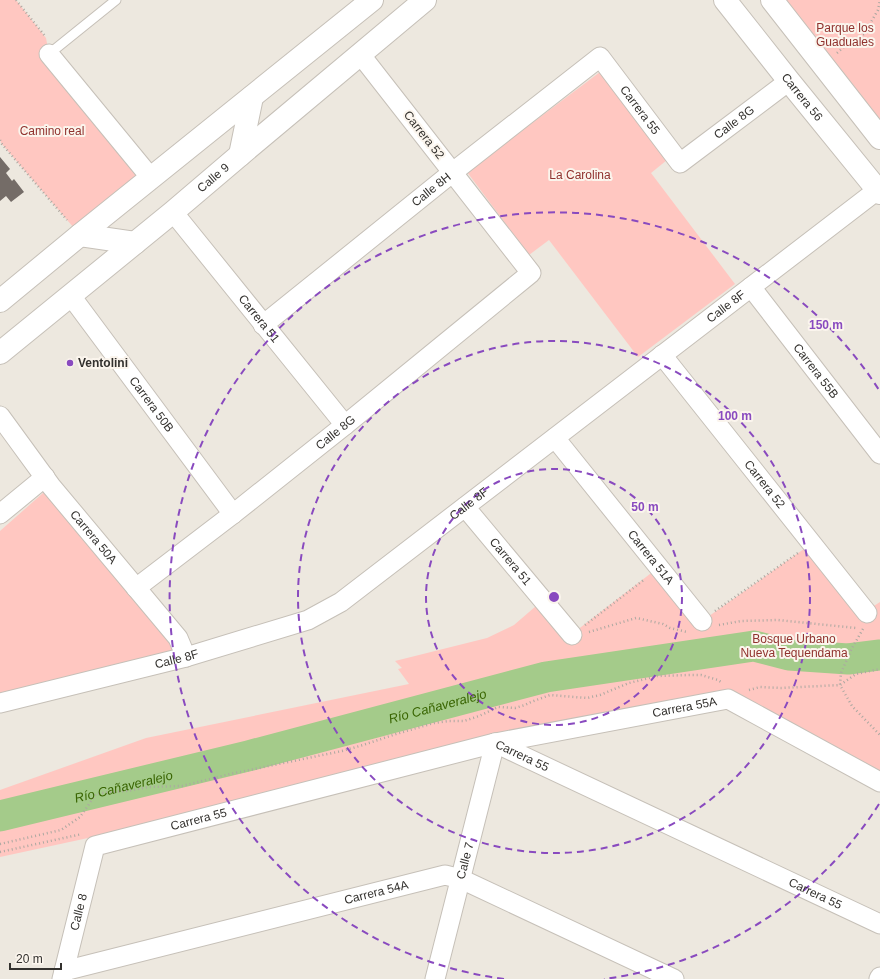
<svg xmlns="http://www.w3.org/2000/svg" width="880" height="979" font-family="Helvetica,sans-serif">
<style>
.green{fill:#ffc7c1}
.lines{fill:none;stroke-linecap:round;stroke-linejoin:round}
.river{stroke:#a4cb8a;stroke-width:31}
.building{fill:#746c67}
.lane-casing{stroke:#c6c0b8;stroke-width:11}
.street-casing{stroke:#c6c0b8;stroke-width:21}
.secondary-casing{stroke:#c6c0b8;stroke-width:24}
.path{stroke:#aca8a1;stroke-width:2.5;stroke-dasharray:1 3;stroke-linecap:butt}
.lane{stroke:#fff;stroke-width:9}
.street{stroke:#fff;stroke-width:19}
.secondary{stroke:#fff;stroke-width:22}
.ring{fill:none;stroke:#894abf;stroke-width:2;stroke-dasharray:7 5}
.poi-dot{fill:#894abf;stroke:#fbf5ed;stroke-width:1.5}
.labels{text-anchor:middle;stroke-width:4;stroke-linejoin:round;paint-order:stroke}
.park-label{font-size:12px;fill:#90322e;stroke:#fbf5ed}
.street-label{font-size:12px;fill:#33312e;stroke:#fbf5ed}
.poi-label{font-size:12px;font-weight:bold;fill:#33312e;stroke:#fbf5ed;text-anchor:start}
.water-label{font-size:13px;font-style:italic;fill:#396502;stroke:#fbf5ed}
.centre{fill:#894abf;stroke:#fbf5ed;stroke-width:2}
.ring-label{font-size:12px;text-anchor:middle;font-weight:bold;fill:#894abf;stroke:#fbf5ed;stroke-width:4;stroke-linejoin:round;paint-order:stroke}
</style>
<rect width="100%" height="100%" fill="#ede8df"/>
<path class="green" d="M0 0H16L46 38 49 54 151 178 80 235 1 143 0 140Z
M772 0H880V138Z
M600 72 667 160 651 173 735 284 638 357 549 240 529 255 467 172Z
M51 486 186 657 0 703V531Z
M811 544 866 611 880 602V782L729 700 0 857V790L146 738 409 684 398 669 402 668 395 661 487 638 514 625 543 600 572 634 659 567 702 621Z"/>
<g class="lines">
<path class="river" id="s1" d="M0 816 248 756 546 677 754 646 789 655 848 659 880 655"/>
</g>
<path class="building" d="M0 157 10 169 6 173 12 181 14 179 24 192 11 202 6 196 0 201Z"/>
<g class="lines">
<defs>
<path id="lane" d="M49 54 116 0"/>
<g id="street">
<path d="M49 54 151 178"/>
<path id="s2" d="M173 212 345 425"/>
<path id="s3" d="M751 287 880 454"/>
<path id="s4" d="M71 296 233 514"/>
<path id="s5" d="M263 325 453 172 600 57 680 163 789 81"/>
<path id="s6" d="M662 355 867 613"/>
<path id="s7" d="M0 416 51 486 178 638 186 657"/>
<path id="s8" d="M555 438 702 621"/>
<path id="s9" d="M465 507 572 635"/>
<path d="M0 514 45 477"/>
<path id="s10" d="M136 588 233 514 345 425 531 273 360 54"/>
<path id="s11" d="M0 703 186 657 308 620 341 602 880 188"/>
<path id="s12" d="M495 743 880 924"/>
<path id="s13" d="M64 971 445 875 461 879 674 979"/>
<path id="s14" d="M62 979 95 846 495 743 728 699 880 782"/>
<path id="s15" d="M435 979 495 743"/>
<path d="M879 979 880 977"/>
</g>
<g id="secondary">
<path id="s16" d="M725 0 789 81 880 193"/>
<path d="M772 0 880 138"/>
<path d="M240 155 252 97"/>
<path d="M80 235 135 243"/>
<path d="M0 301 80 235 372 0"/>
<path id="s17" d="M0 353 173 212 240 155 425 0"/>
</g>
</defs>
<use href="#lane" class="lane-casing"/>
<use href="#street" class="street-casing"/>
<use href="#secondary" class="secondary-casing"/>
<path class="path" d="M16 0 45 36
M837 53 851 41 864 34 878 10 880 0
M0 140 1 143 67 220
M715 611 798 553
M585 625 645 579
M719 625 741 621 778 620 856 628
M863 629 852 648 841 673 840 685 852 706 880 735
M589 632 636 618 641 619 663 624 670 628 687 632
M749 690 760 687 781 688 840 685 856 674 880 669
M0 844 61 830 80 817 96 794 110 792 128 791 148 787 182 786 230 774 342 751 363 745 396 734 434 723 449 721H464L479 716 498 707 515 708 525 705 531 702 550 695 587 698 600 695 612 690 629 683 657 676 689 675H701L718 680 721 682
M0 852 82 834"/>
<use href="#lane" class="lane"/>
<use href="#street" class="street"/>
<use href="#secondary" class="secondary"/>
</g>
<g class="ring">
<circle cx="554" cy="597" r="128"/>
<circle cx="554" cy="597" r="256"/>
<path d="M879 804A385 385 0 0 1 604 979M504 979A385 385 0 1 1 879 390"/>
</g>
<circle class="poi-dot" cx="70" cy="363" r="4"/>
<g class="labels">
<g class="park-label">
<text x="845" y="32">Parque los<tspan x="845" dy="14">Guaduales</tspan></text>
<text x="52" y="135">Camino real</text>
<text x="580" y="179">La Carolina</text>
<text x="794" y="643">Bosque Urbano<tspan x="794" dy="14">Nueva Tequendama</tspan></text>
</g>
<g class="street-label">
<text dy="4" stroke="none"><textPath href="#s16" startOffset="124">Carrera 56</textPath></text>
<text dy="4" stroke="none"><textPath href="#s5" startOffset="497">Carrera 55</textPath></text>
<text dy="4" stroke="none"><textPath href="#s5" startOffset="631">Calle 8G</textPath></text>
<text transform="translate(424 135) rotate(52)" y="4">Carrera 52</text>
<text dy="4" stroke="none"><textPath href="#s17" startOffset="276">Calle 9</textPath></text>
<text dy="4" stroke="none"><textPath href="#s5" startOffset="216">Calle 8H</textPath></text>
<text dy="4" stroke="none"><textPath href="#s11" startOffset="842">Calle 8F</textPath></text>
<text dy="4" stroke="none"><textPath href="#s2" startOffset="137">Carrera 51</textPath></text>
<text dy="4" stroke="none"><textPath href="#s3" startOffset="106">Carrera 55B</textPath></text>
<text dy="4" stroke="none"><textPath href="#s4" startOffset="135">Carrera 50B</textPath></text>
<text dy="4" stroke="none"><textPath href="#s10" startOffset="253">Calle 8G</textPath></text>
<text dy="4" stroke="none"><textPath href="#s6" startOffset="165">Carrera 52</textPath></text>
<text dy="4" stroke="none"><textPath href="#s11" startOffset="518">Calle 8F</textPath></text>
<text dy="4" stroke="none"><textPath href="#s7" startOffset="153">Carrera 50A</textPath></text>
<text dy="4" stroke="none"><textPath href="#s8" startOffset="153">Carrera 51A</textPath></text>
<text dy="4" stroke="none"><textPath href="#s9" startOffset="71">Carrera 51</textPath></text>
<text dy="4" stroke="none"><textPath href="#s11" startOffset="182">Calle 8F</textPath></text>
<text dy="4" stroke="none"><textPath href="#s14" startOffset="743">Carrera 55A</textPath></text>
<text dy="4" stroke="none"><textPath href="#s12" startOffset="30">Carrera 55</textPath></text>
<text dy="4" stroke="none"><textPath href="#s14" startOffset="244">Carrera 55</textPath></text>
<text dy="4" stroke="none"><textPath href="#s15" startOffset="122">Calle 7</textPath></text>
<text dy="4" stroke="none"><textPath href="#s13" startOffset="322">Carrera 54A</textPath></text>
<text dy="4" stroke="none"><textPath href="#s12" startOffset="354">Carrera 55</textPath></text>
<text dy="4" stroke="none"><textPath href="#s14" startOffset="69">Calle 8</textPath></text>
</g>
<g class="poi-label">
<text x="78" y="367">Ventolini</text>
</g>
<g class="water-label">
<text dy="5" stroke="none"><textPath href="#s1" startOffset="451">Río Cañaveralejo</textPath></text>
<text dy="5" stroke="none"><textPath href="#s1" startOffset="127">Río Cañaveralejo</textPath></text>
</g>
</g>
<circle cx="554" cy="597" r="6" class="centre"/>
<g class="ring-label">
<text x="826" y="329">150 m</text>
<text x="735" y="420">100 m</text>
<text x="645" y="511">50 m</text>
</g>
<path d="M10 963v6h51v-6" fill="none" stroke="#33312e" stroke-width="2"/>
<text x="16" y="963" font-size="12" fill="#33312e" stroke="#fbf5ed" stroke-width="3" paint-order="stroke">20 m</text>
</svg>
